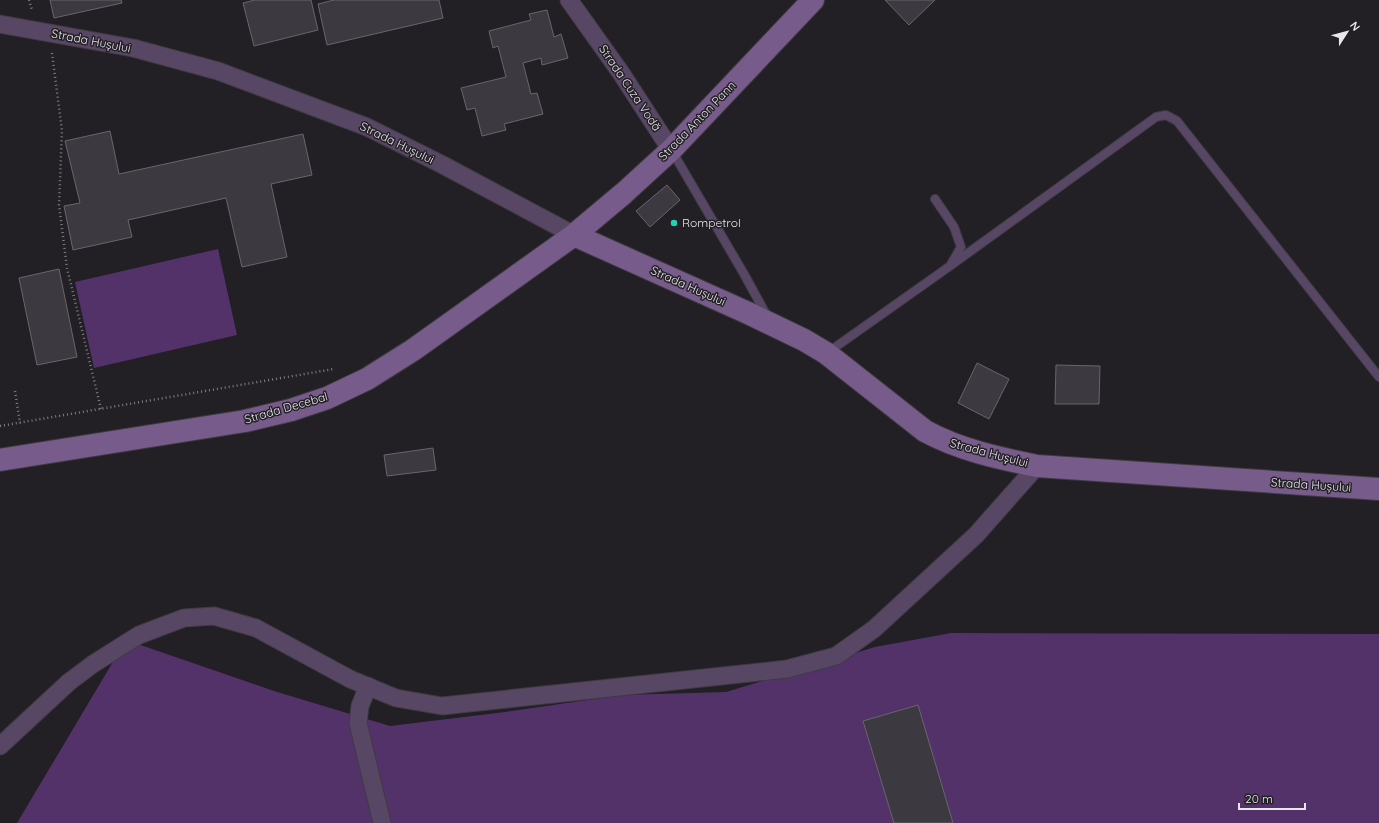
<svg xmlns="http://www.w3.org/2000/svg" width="1379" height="823" font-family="Quicksand,sans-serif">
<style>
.green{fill:#53326a}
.building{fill:#3c3940;stroke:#69656d}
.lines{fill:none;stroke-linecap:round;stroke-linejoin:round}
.lane-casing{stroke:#3e3b41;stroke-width:10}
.street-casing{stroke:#3e3b41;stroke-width:19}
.secondary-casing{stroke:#3e3b41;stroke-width:24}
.path{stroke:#817f84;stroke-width:2.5;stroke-dasharray:1 3;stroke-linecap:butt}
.lane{stroke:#584764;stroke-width:8}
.street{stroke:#584764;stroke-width:17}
.secondary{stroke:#775c8b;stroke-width:22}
.poi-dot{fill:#1ed5b0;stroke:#221f25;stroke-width:1.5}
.labels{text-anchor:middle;stroke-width:3;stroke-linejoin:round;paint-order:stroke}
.street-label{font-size:12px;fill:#e9e7eb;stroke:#221f25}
.poi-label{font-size:12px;fill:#e9e7eb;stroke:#221f25;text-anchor:start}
</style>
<rect width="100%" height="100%" fill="#221f25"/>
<path class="green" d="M218 249 237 335 94 368 75 282Z
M951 633 1379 634V823H17L126 640 274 691 390 726 505 712 622 695 726 692 875 647Z"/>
<path class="building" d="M50 0H121L122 3 54 18Z
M255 0H311L318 30 254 46 243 3Z
M334 0H439L443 18 327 45 318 4Z
M885 0H935L909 25Z
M547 10 554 37 561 34 568 58 542 65 541 58 523 63 531 94 537 93 543 114 504 124 506 130 482 136 475 108 467 110 461 88 506 77 498 46 493 48 489 31 531 20 529 14Z
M110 131 119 174 303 134 312 175 271 184 287 257 242 267 226 198 128 220 132 237 73 250 64 206 80 203 65 141Z
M667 185 680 200 650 227 636 211Z
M59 269 77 357 37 365 19 278Z
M977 363 1009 379 989 419 958 403Z
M1056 365 1100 366 1099 404H1055Z
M433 448 436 470 387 476 384 455Z
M918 705 953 823H894L863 721Z"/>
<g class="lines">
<defs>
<path id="lane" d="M672 151 744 274 767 316
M950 266 1156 117 1166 115 1177 121 1379 377
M827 353 950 266 961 247 954 227 935 199"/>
<path id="street" d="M569 0 621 73 671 150
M0 24 133 48 218 71 367 127 443 165 574 235
M368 686 360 706 358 723 382 823
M0 746 69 682 93 664 139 635 184 618 214 616 256 628 350 679 396 698 442 706 787 669 836 656 874 629 976 535 1037 466"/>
<path id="secondary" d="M574 235 748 313 804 340 826 353 925 431C960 450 998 458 1037 466L1379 489
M0 460 245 421 291 410 327 398 367 379 413 350 574 235 624 193 671 150 813 0"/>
</defs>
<use href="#lane" class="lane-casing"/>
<use href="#street" class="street-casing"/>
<use href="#secondary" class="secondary-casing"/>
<path class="path" d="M29 0 32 10
M52 53 62 131 59 205 67 268 101 409
M15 391 20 423
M0 426 334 369"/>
<use href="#lane" class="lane"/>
<use href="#street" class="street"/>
<use href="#secondary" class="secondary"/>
</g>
<circle class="poi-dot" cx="674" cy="223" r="4"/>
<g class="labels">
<g class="street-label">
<text transform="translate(91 41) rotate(11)" y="4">Strada Hușului</text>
<text transform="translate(630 88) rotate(56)" y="4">Strada Cuza Vodă</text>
<text transform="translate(697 121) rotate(-46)" y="4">Strada Anton Pann</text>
<text transform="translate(397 143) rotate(26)" y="4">Strada Hușului</text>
<text transform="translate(688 286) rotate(24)" y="4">Strada Hușului</text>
<text transform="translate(286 408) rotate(-16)" y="4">Strada Decebal</text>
<text transform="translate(989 453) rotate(15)" y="4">Strada Hușului</text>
<text transform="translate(1311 485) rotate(4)" y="4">Strada Hușului</text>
</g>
<g class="poi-label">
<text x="682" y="227">Rompetrol</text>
</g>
</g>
<g transform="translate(1347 32) rotate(54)" stroke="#221f25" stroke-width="3" paint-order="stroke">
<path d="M0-3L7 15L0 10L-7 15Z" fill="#e9e7eb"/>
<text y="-6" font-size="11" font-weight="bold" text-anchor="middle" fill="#e9e7eb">N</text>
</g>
<path d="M1239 803v6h66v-6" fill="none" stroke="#e9e7eb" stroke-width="2"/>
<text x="1245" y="803" font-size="12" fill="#e9e7eb" stroke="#221f25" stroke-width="3" paint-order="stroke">20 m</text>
</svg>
